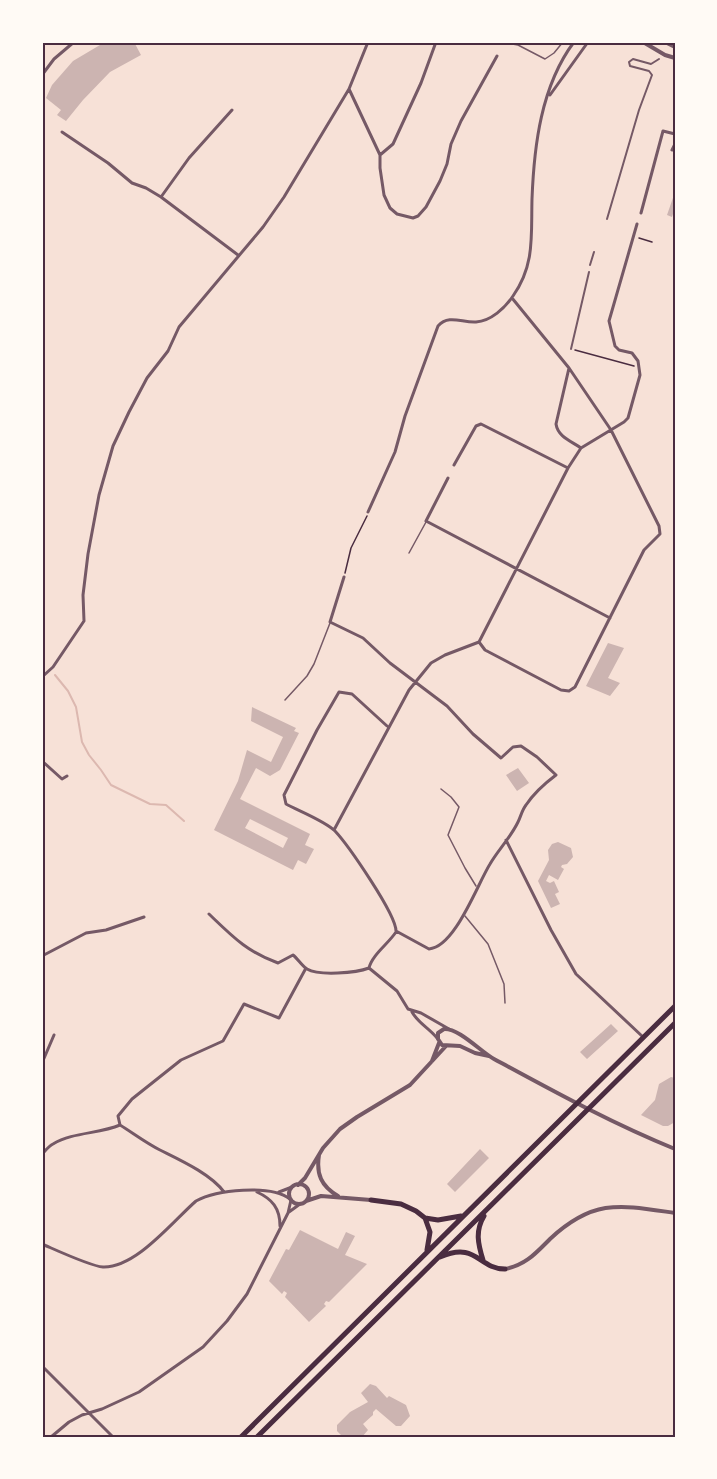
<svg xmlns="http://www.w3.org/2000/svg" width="717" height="1479" font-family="Raleway,sans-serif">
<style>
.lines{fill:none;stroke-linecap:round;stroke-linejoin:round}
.stream{stroke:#dcb8b0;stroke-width:2}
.building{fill:#ccb4b1;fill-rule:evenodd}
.path{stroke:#4a2c40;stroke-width:1.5}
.service{stroke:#755966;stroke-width:1.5}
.pedestrian{stroke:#755966;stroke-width:2}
.minor{stroke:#755966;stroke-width:3}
.tertiary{stroke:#755966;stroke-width:4}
.trunk{stroke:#4a2c40;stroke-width:5}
.neatline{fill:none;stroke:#4a2c40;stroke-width:2}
</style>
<rect width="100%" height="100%" fill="#f7e1d7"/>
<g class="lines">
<path class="stream" d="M42 669 44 670
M55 675 68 691 76 707 82 742 89 755 101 770 111 785 150 804 166 805 184 821"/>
</g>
<path class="building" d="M105 42H134L141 55 110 72 83 100 66 121 57 115 61 110 46 98 52 85 73 61Z
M675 192V215L673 214 672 217 667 215Z
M608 643 624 648 608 678 620 683 610 696 586 686Z
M252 707 296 728 294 731 299 733 280 770 270 776 256 768 240 799 310 834 305 845 314 849 306 864 298 860 293 870 214 830 238 781 247 750 271 762 283 737 251 721ZM250 819 288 838 283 848 245 828Z
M518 768 529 783 517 791 506 775Z
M558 842 571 848 573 857 567 864 562 865 561 867 564 869 558 880 549 875 546 881 550 883 554 881 559 892 555 894 560 904 551 908 538 881 549 860 548 850 552 844Z
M611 1024 618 1031 587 1059 580 1052Z
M671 1077 675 1078V1122L668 1126H663L641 1115 655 1100 659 1084Z
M480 1149 489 1158 455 1192 447 1184Z
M300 1230 338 1249 346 1232 355 1236 345 1255 367 1264 329 1302 326 1301 324 1304 326 1306 309 1322 285 1297 287 1293 284 1291 282 1294 269 1281 286 1249 289 1250Z
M370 1384 376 1386 387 1398 389 1396 406 1405 410 1416 401 1426H396L376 1409 373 1412V1415L363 1424 368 1430 362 1437H343L337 1431V1425L350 1412 368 1402 361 1393Z"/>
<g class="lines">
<path class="path" d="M639 238 652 242
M575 350 634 366
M345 573 351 548 367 516"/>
<path class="service" d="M507 43 518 45 545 59 554 53 563 42
M409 553 426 522
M285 700 307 676 314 664 330 623
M441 789 451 797 459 807 448 835 465 868 476 886
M465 916 488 944 504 984 505 1003"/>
<path class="pedestrian" d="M607 219 639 110 652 75 649 71 630 66 629 62 633 59 651 64 659 59
M590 265 594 252
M571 349 589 272"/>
<path class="minor" d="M42 75 54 59 74 42
M349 89 380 155V168L384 195 390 208 397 214 413 218 418 216 426 207 440 181 447 164 451 144 461 121 497 56
M550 95 588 42
M62 132 108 163 132 183 146 188 161 197 238 255
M672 150 675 144
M380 155 393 144 421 83 436 42
M161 197 189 158 232 110
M641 213 663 131 675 134
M569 368 556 424C558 437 571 441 581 448
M454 465 476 426 481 424 568 468
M448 478 426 521 610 618
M368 512 395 452 405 416 438 326C449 314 462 323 476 322 491 321 505 308 513 296 535 265 531 236 532 199 534 146 541 86 574 42
M344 577 330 622 363 638 390 663 447 706 473 734 501 758 513 747 521 746 537 757 556 775C544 784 534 793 526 805 522 810 521 816 518 822 511 837 498 850 490 864 477 885 455 947 429 949L396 931
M479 642 485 650 561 690 569 691 575 687 644 550 660 534 659 526 611 430 569 368 512 298
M479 642 568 468 581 448 624 422 628 418 640 375 638 361 632 353 619 350 615 346 609 321 637 224
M42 677 53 667 84 621 83 595 88 554 99 495 113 446 129 412 147 378 168 351 179 327 263 227 284 197 349 89 368 42
M387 726 352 694 339 692 317 730 284 795 286 804C299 811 325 821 335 831 348 845 396 914 396 931
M42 761 62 779 67 776
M334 830 409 690 431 663 445 655 479 642
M506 840 551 930 576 974 643 1037
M209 914C232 936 247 952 278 963L293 955C298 959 302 966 307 969 319 976 356 973 369 968
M42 956 86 933 106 930 144 917
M369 968 397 991 408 1009 421 1013 449 1029
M369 968C372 955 388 944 396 932
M412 1012C418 1023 429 1028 437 1038
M42 1063 54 1035
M120 1125 118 1116 132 1099 181 1060 223 1041 244 1004 279 1018 306 968
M120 1125C133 1133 146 1143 160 1150 180 1160 211 1174 224 1192
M42 1154C45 1151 49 1146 53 1144 73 1132 99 1134 120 1125
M257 1192C272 1199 280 1208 280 1226
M279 1192 292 1187
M289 1212 300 1204
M42 1244C56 1250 90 1266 103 1267 136 1268 172 1222 196 1201 216 1190 270 1184 290 1199
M42 1366 113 1437
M51 1437 69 1422 82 1415 102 1409 139 1392 203 1347 227 1321 247 1294 288 1213 291 1200"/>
<path class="tertiary" d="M643 42 665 55 675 58
M665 42 675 47
M489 1056 475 1053 460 1046 442 1045 438 1039V1033L444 1029C459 1028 481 1052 494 1059 553 1091 613 1124 675 1149
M432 1061 439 1043
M319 1155C316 1174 321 1186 338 1196
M289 1194a10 10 0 1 1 20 0a10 10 0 1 1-20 0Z
M298 1185 305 1178 323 1148 340 1129 357 1117 410 1085 446 1046
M306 1201 321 1196 371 1200
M505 1269C526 1265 536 1253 550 1239 594 1198 621 1205 675 1213"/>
<path class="trunk" d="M371 1200 401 1204 416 1211 425 1218 438 1220 461 1216
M425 1218 430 1232 427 1250
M440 1257C477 1241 478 1269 505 1269
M483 1260C478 1244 475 1231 484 1216
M241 1437 675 1006
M257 1437 675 1023"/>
</g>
<rect width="717" height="1479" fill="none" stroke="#fffaf5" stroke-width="87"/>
<rect x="44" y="44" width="630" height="1392" class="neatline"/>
</svg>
